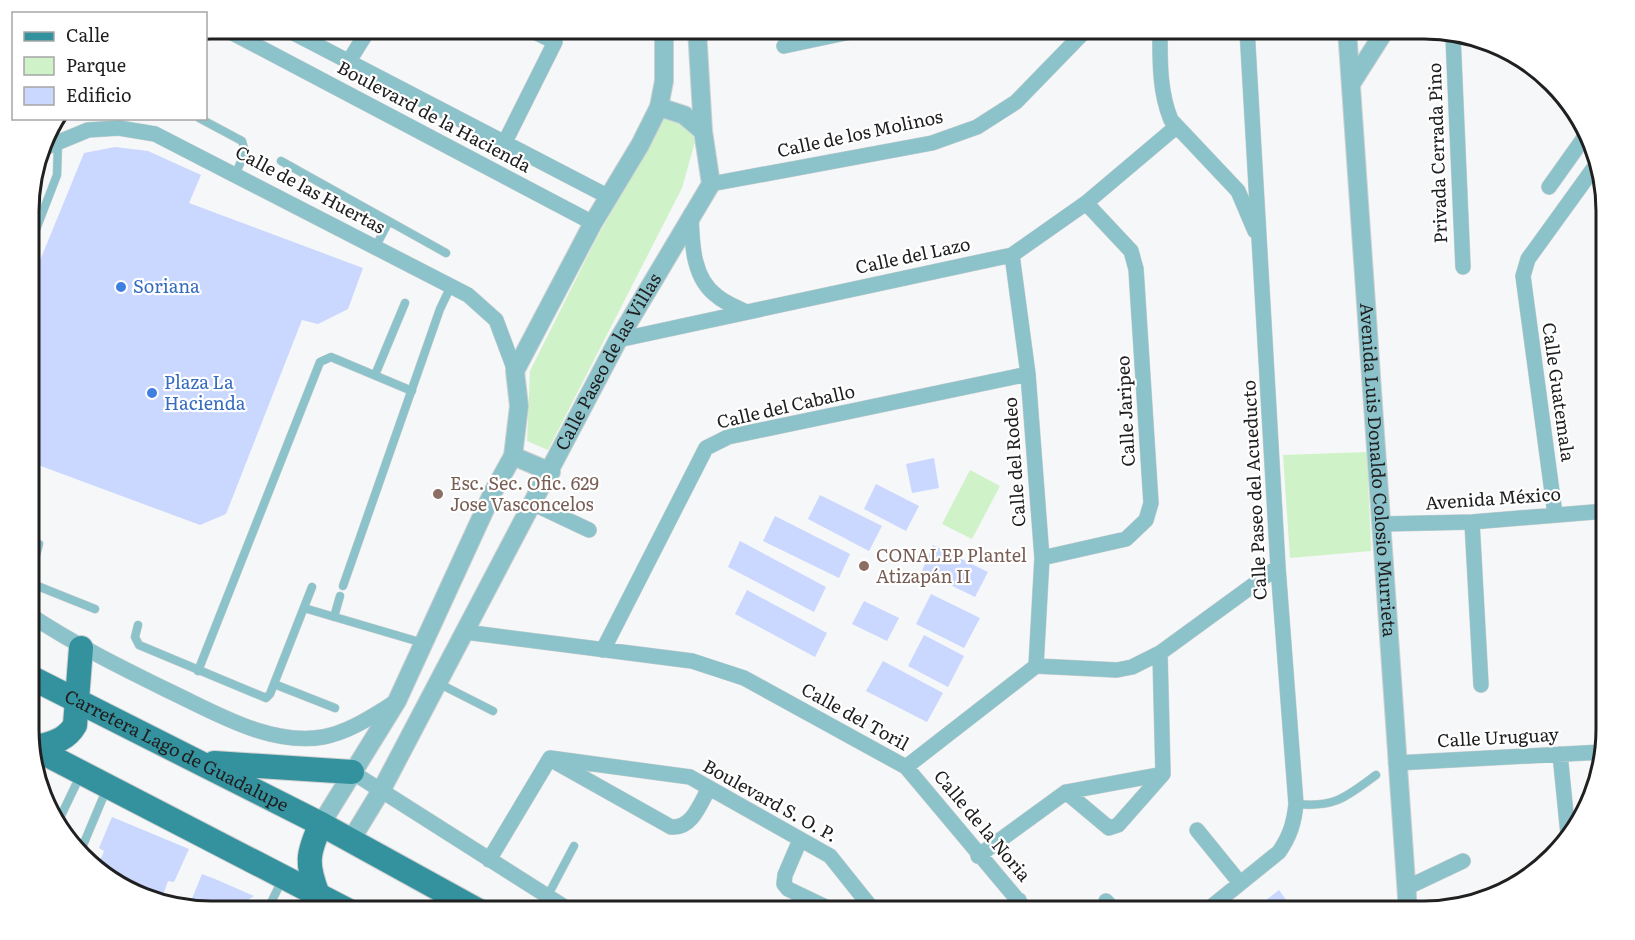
<svg xmlns="http://www.w3.org/2000/svg" width="1635" height="940" font-family="Literata,serif">
<style>
.green{fill:#d0f2c8}
.building{fill:#cad7fe}
.lines{fill:none;stroke-linecap:round;stroke-linejoin:round}
.service-casing{stroke:#cfd0d1;stroke-width:9}
.minor-casing{stroke:#cfd0d1;stroke-width:16}
.tertiary-casing{stroke:#cfd0d1;stroke-width:20}
.primary-casing{stroke:#cfd0d1;stroke-width:26}
.service{stroke:#8cc3cb;stroke-width:8}
.minor{stroke:#8cc3cb;stroke-width:15}
.tertiary{stroke:#8cc3cb;stroke-width:18}
.primary{stroke:#33929e;stroke-width:24}
.shop-dot{fill:#3f7fe0;stroke:#fff;stroke-width:2}
.education-dot{fill:#8d6e63;stroke:#fff;stroke-width:2}
.labels{text-anchor:middle;stroke-width:4.5;stroke-linejoin:round;paint-order:stroke}
.street-label{font-size:18px;fill:#202021;stroke:#fff}
.shop-label{font-size:18px;fill:#366cbe;stroke:#fff;text-anchor:start}
.education-label{font-size:18px;fill:#785e54;stroke:#fff;text-anchor:start}
.rim{fill:none;stroke:#202021;stroke-width:3}
</style>
<rect width="100%" height="100%" fill="#f6f7f8"/>
<path class="green" d="M665 116 691 127 695 142 682 188 548 450 527 441 530 371 594 243Z
M1367 452 1371 551 1290 558 1283 455Z
M970 470 1000 486 972 539 942 524Z"/>
<path class="building" d="M115 147 148 151 201 175 189 203 363 268 348 309 318 324 302 320 226 514 200 525 30 462V285L84 153Z
M934 458 939 488 912 493 906 464Z
M876 484 919 506 906 531 864 509Z
M820 495 882 526 869 551 808 519Z
M775 516 850 554 839 578 763 541Z
M740 541 826 587 814 612 728 567Z
M933 545 988 572 975 597 922 571Z
M747 590 827 633 815 657 735 614Z
M931 594 980 618 964 648 916 624Z
M864 601 899 618 887 641 852 624Z
M924 635 964 656 948 687 908 666Z
M883 661 943 693 927 722 866 691Z
M112 817 189 849 174 882 168 881 162 898 120 887 98 866 104 851 99 848Z
M202 874 215 879 254 896 237 907 235 911H211L189 906Z
M1279 890 1294 911H1252Z"/>
<g class="lines">
<defs>
<path id="service" d="M199 118 242 141 245 152 236 173
M281 161 446 253
M30 245 57 175 58 143
M376 246 389 221
M375 375 405 303
M30 541 39 544 30 577
M30 583 95 609
M343 586 440 309 451 286
M304 608 423 643
M334 617 340 596
M138 625 135 637 139 645 266 698 270 694 312 587
M198 671 320 362 331 357 412 391
M438 683 493 711
M274 684 335 708
M1296 804C1335 808 1346 797 1376 775
M57 824 81 774
M81 850 107 788
M547 897 574 846
M267 911 282 880
M310 911 318 897"/>
<path id="minor" d="M225 29 593 223
M286 29 609 197
M529 29 555 42
M1160 29C1160 59 1159 91 1171 120L1238 191 1255 231
M1453 36 1463 267
M784 46 864 29
M349 61 369 29
M505 142 555 42 554 29
M42 149 88 130 119 128 155 134 468 295 496 320 515 371
M711 184 932 143 977 127 1016 102 1087 29
M1549 187 1586 135
M691 214C692 242 692 278 717 296 725 303 736 307 746 312
M1012 255 1028 374 1042 558 1036 666
M618 340 1012 255 1086 203 1176 127
M534 504 589 530
M1555 514 1523 276 1528 259 1596 165
M1472 522 1481 685
M1383 524 1472 522 1606 511
M1042 558 1126 539 1146 520 1151 503 1136 269 1131 251 1086 203
M30 615C74 644 120 667 167 690 214 712 269 746 323 737 350 732 374 715 397 701
M465 632 692 661 744 678 906 767 1027 911
M603 650 706 448 728 437 1028 374
M1560 754 1568 834
M550 758 690 777 830 856 874 911
M557 763 671 827C692 829 700 804 709 788
M1396 763 1603 752
M906 767 1036 666 1117 670 1132 667 1160 653 1278 567
M352 772 571 911
M1066 792 1109 828 1118 825 1163 774 1160 653
M1197 830 1240 883
M800 840 785 875 784 884 788 889 834 911
M978 856 1066 792 1163 774
M489 860 550 758
M1406 888 1463 861
M1106 901 1115 911
M1005 911 1019 900
M1206 911 1279 852C1290 836 1294 823 1296 804L1278 567 1247 29"/>
<g id="tertiary">
<path id="s1" d="M1347 29 1408 911"/>
<path d="M1351 84 1386 29"/>
<path d="M659 107 684 115 703 131"/>
<path d="M513 456 551 472"/>
<path d="M321 824 397 701 493 492 513 456 519 406 515 371 593 223 640 145 659 107 664 81V29"/>
<path id="s2" d="M351 840 382 789 618 340 711 184 703 131 697 29"/>
</g>
<g id="primary">
<path id="s3" d="M30 677 321 824 479 911"/>
<path d="M30 746 349 911"/>
<path d="M34 748C51 743 66 741 75 725L81 648"/>
<path d="M214 763 352 772"/>
<path d="M318 895C306 864 307 854 321 824"/>
</g>
</defs>
<use href="#service" class="service-casing"/>
<use href="#minor" class="minor-casing"/>
<use href="#tertiary" class="tertiary-casing"/>
<use href="#primary" class="primary-casing"/>
<use href="#service" class="service"/>
<use href="#minor" class="minor"/>
<use href="#tertiary" class="tertiary"/>
<use href="#primary" class="primary"/>
</g>
<g class="shop-dot">
<circle cx="121" cy="287" r="6"/>
<circle cx="152" cy="393" r="6"/>
</g>
<g class="education-dot">
<circle cx="438" cy="494" r="6"/>
<circle cx="864" cy="566" r="6"/>
</g>
<g class="labels">
<g class="street-label">
<text transform="translate(434 117) rotate(28)" y="6">Boulevard de la Hacienda</text>
<text transform="translate(860 134) rotate(-12)" y="6">Calle de los Molinos</text>
<text transform="translate(1438 153) rotate(-92)" y="6">Privada Cerrada Pino</text>
<text transform="translate(310 190) rotate(28)" y="6">Calle de las Huertas</text>
<text transform="translate(913 256) rotate(-12)" y="6">Calle del Lazo</text>
<text dy="6" stroke="none"><textPath href="#s2" startOffset="543">Calle Paseo de las Villas</textPath></text>
<text transform="translate(1558 392) rotate(82)" y="6">Calle Guatemala</text>
<text transform="translate(786 407) rotate(-13)" y="6">Calle del Caballo</text>
<text transform="translate(1126 411) rotate(-93)" y="6">Calle Jaripeo</text>
<text transform="translate(1015 462) rotate(-94)" y="6">Calle del Rodeo</text>
<text dy="6" stroke="none"><textPath href="#s1" startOffset="442">Avenida Luis Donaldo Colosio Murrieta</textPath></text>
<text transform="translate(1255 490) rotate(-93)" y="6">Calle Paseo del Acueducto</text>
<text transform="translate(1493 499) rotate(-4)" y="6">Avenida México</text>
<text transform="translate(855 717) rotate(29)" y="6">Calle del Toril</text>
<text transform="translate(1498 738) rotate(-3)" y="6">Calle Uruguay</text>
<text dy="6" stroke="none"><textPath href="#s3" startOffset="164">Carretera Lago de Guadalupe</textPath></text>
<text transform="translate(770 801) rotate(29)" y="6">Boulevard S. O. P.</text>
<text transform="translate(982 826) rotate(50)" y="6">Calle de la Noria</text>
</g>
<g class="shop-label">
<text x="133" y="293">Soriana</text>
<text x="164" y="389">Plaza La<tspan x="164" dy="21">Hacienda</tspan></text>
</g>
<g class="education-label">
<text x="450" y="490">Esc. Sec. Ofic. 629<tspan x="450" dy="21">Jose Vasconcelos</tspan></text>
<text x="876" y="562">CONALEP Plantel<tspan x="876" dy="21">Atizapán II</tspan></text>
</g>
</g>
<path d="M0 0H1635V940H0ZM211 39H1424A172 172 0 0 1 1596 211V729A172 172 0 0 1 1424 901H211A172 172 0 0 1 39 729V211A172 172 0 0 1 211 39Z" fill="#fff" fill-rule="evenodd"/>
<path class="rim" d="M211 39H1424A172 172 0 0 1 1596 211V729A172 172 0 0 1 1424 901H211A172 172 0 0 1 39 729V211A172 172 0 0 1 211 39Z"/>
<rect x="12" y="12" width="195" height="108" fill="#ffffff" stroke="#a6a6a6" stroke-width="1.5"/>
<rect x="24" y="32" width="30" height="9" fill="#33929e" stroke="#a6a6a6" stroke-width="1.5"/>
<text x="66" y="42" font-size="18" fill="#202021">Calle</text>
<rect x="24" y="57" width="30" height="18" fill="#d0f2c8" stroke="#a6a6a6" stroke-width="1.5"/>
<text x="66" y="72" font-size="18" fill="#202021">Parque</text>
<rect x="24" y="87" width="30" height="18" fill="#cad7fe" stroke="#a6a6a6" stroke-width="1.5"/>
<text x="66" y="102" font-size="18" fill="#202021">Edificio</text>
</svg>
